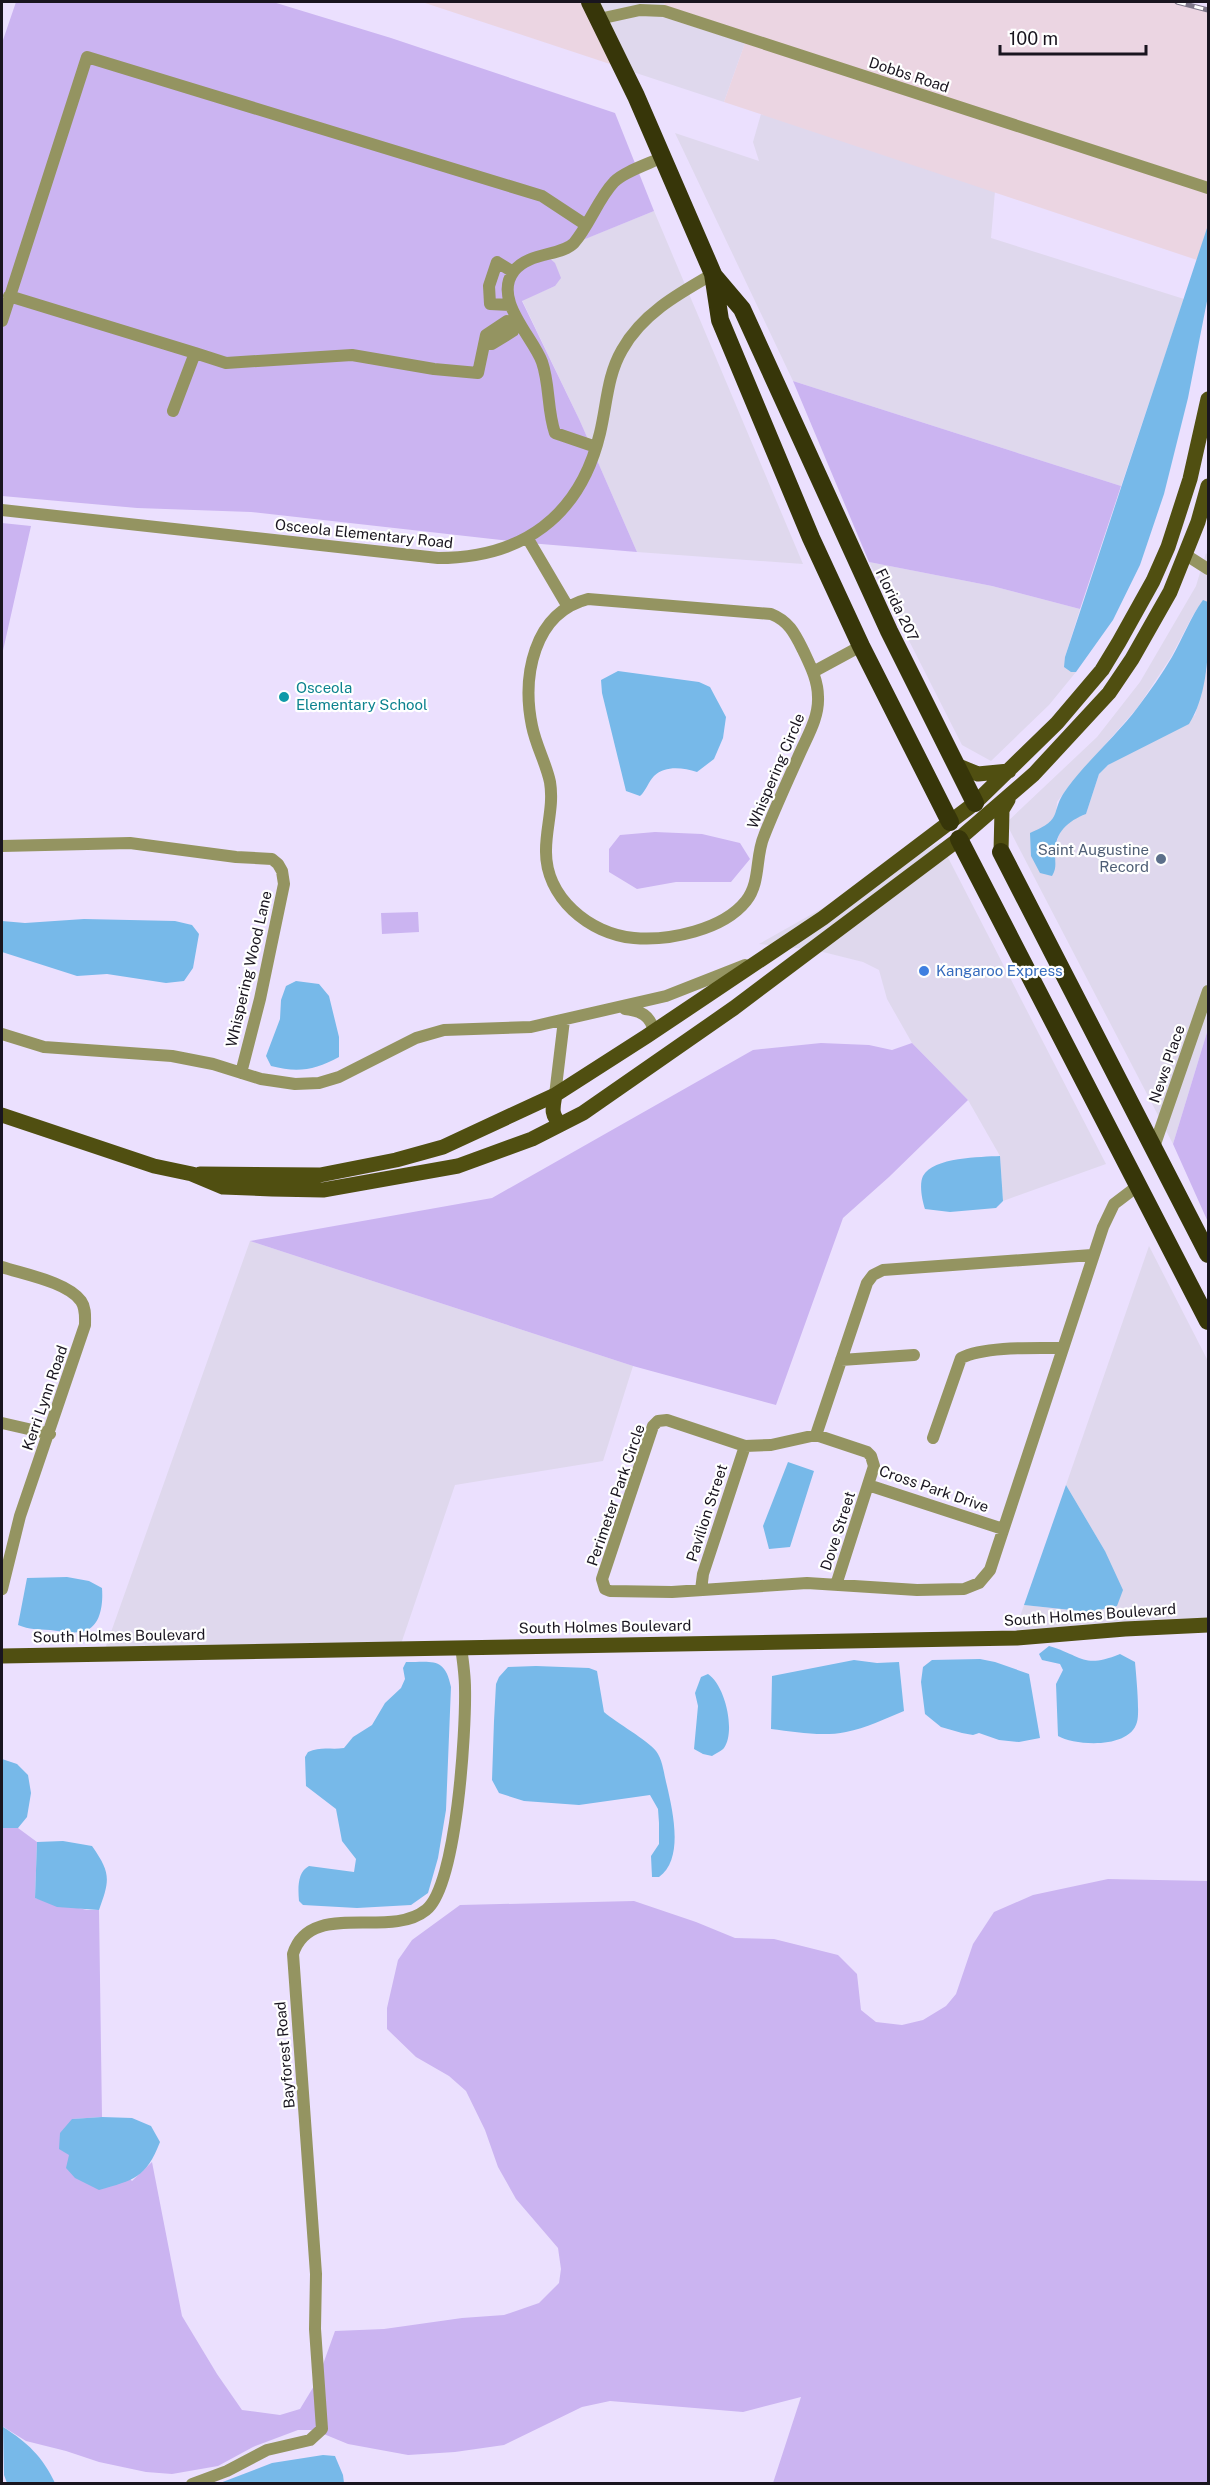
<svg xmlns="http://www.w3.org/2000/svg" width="1210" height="2485" font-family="'Public Sans',sans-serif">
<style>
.commercial{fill:#dfd8ed}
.industrial{fill:#ebd5e2}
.green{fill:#cbb4f1}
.water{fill:#77b9e9}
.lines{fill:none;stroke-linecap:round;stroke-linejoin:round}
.minor{stroke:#949461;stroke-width:12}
.major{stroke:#504f11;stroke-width:15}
.highway{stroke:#373609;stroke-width:18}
.rail-casing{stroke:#7e778a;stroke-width:5}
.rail{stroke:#fff;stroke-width:3;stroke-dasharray:9;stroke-linecap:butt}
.culture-dot{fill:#0f9aa8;stroke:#fff;stroke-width:2}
.service-dot{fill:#5c6f8a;stroke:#fff;stroke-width:2}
.shop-dot{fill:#3f7fe0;stroke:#fff;stroke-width:2}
.labels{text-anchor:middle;stroke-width:4.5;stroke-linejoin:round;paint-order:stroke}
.street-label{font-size:15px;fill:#19151f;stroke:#fff}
.culture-label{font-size:15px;fill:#0d838f;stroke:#fff;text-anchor:start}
.service-label{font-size:15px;fill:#4e5e75;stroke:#fff;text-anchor:end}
.shop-label{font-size:15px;fill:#366cbe;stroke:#fff;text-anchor:start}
</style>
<rect width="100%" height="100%" fill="#ebe0fe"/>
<path class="commercial" d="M596 2H665L664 6 639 5 602 13Z
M653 14 745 43 724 102 630 71 607 22 623 17Z
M761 114 995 191 991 238 1184 299 1121 486 793 381 675 133 759 161 753 142Z
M654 211 803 564 637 552 580 421 522 300 555 286 545 255Z
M1206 553 1208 556V602L1203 601 1193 615 1171 657 1138 707 1069 786 1057 802 1056 815 1050 825 1056 869 1054 850 1059 835 1064 826 1073 819 1086 814 1099 774 1108 765 1195 715 1208 665V1029L1173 1144 1006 823 1097 737 1140 682 1196 586Z
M869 562 992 586 1080 609 1065 657 1071 672H1076L1049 705 991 761 962 745Z
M940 842 1106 1164 1003 1201 1000 1156 968 1100 912 1043 887 999 879 970 863 962 815 950 759 944Z
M250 1241 633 1366 603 1461 455 1485 401 1644 105 1649Z
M1149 1246 1208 1361V1620L1014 1633 1024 1605 1090 1612 1105 1551 1066 1485Z"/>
<path class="industrial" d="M422 2H584L616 66Z
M665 2H1177L1208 10V182L664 6Z
M745 43 1208 193V225L1197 260 724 102Z"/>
<path class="green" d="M16 2H273L391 38 615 113 654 211 546 255 555 263 561 278 555 286 522 301 580 421 637 552 529 543 251 512 137 508 2 496V43Z
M793 381 1121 486 1080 609 992 586 869 562Z
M2 523 31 526 2 655Z
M655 832 702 834 740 843 750 859 731 882H676L637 889 609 872V849L620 835Z
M418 912 419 932 382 934 381 913Z
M1208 1029V1222L1173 1144Z
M821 1043 869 1045 892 1050 912 1043 968 1100 889 1177 843 1218 776 1405 633 1366 250 1241 492 1198 753 1050Z
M2 1828H18L37 1842 35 1898 87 1910H99L102 2117 72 2119 132 2181 152 2162 182 2316 217 2374 242 2410 280 2415 300 2409 317 2381 335 2331 384 2329 462 2318 504 2315 539 2303 559 2283 561 2269 558 2248 516 2199 498 2167 485 2130 466 2091 449 2076 416 2057 387 2029V2008L398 1960 412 1940 460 1905 634 1901 696 1922 735 1938 774 1939 838 1955 857 1974 861 2010 876 2022 902 2025 923 2020 946 2006 956 1994 973 1944 994 1912 1033 1895 1108 1879 1208 1881V2483H773L801 2397 743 2412 610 2401 582 2407 504 2445 455 2452 408 2455 348 2444 314 2430H298L253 2447 218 2466 172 2474 146 2472 99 2462 66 2451 26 2441 2 2426Z"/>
<path class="water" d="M1208 225V296L1188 398 1164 494 1140 565 1113 620 1076 672H1071L1064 667 1065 657Z
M1203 600 1208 602C1209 641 1210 691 1189 724L1108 765 1099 774 1086 814C1068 821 1055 832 1055 853 1055 862 1057 868 1052 876L1040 873 1031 856 1030 833C1066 818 1048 813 1068 787 1089 759 1117 735 1138 707 1150 691 1162 674 1172 657 1183 638 1190 618 1203 600Z
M618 671 699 682 710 687 726 717 723 738 714 759 697 772C683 768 666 765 654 776 648 782 646 791 640 796L626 791 602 693 601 680Z
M84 919 175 921 192 925 199 934 193 968 184 981 166 983 107 974 77 976 2 952V921L25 923Z
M296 981 319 984 329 996 339 1037V1057C315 1070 298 1073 271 1066L266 1056 280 1019 281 1000 286 986Z
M1000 1156 1003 1201 996 1208 950 1212 925 1209C922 1200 919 1184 923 1176 933 1157 981 1157 1000 1156Z
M788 1462 814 1471 790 1547 769 1549 763 1526Z
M1066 1485 1105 1551 1123 1590 1117 1606 1090 1612 1024 1605Z
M67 1577 89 1581 102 1588C103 1601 102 1623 87 1630 77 1635 61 1631 50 1630 37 1629 30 1630 18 1625L27 1578Z
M1049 1646C1083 1656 1083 1669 1120 1654L1135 1662C1136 1673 1140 1713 1137 1722 1130 1749 1076 1746 1058 1736L1056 1684 1063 1670 1060 1664 1042 1660 1039 1654Z
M980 1659 995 1662 1029 1674 1040 1738 1019 1742 999 1740 979 1733 973 1735 962 1733 941 1727 925 1714 921 1682 923 1667 932 1660Z
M854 1660 877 1663 899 1662 904 1711C885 1719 866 1728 846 1732 822 1737 796 1732 771 1729L772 1676Z
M406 1662C433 1662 445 1657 451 1687L446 1810 438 1858 428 1893 411 1905 357 1908 303 1905 299 1901C298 1889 297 1872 309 1866L354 1872 356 1859 342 1841 336 1809 306 1786 305 1757 308 1752C321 1746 330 1750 344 1748L353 1737 372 1725 385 1703 401 1688 405 1679 403 1668Z
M536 1666 589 1668 597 1671 604 1712C617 1723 647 1740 656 1751 663 1760 664 1775 667 1786 673 1812 684 1859 659 1877H652L651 1856 659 1844V1823L658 1809 650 1795 579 1805 524 1801 499 1793 492 1780 494 1721 496 1684 499 1677 508 1667Z
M708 1674C725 1685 736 1731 724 1748 722 1751 716 1753 712 1756L703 1754 694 1749 698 1706 695 1693 701 1677Z
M2 1759 17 1764 28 1775 31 1793 27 1817 18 1828H2Z
M63 1841 92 1846C111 1873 110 1880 99 1910L57 1907 35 1898 37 1842Z
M102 2117 132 2118 151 2126 160 2142C146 2178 134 2180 99 2190L75 2178 66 2168 69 2155 59 2149 60 2133 72 2119Z
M3 2427C27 2442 43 2457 55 2483H7L4 2475Z
M323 2455 335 2456 343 2475 344 2483H220L272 2463Z"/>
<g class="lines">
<path class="minor" d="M599 19 640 10 664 11 1208 188
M9 296 195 353 173 411
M510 305 490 304 489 286 497 262 513 272
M2 321 87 57 542 196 586 225
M484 344H492L513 331 515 323
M195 353 226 363 352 355 434 369 478 373 486 335 507 321 515 323 518 321
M596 447 555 433C547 410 550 385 542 362 533 337 492 299 514 271 528 252 562 256 574 243 590 224 598 199 614 182 623 172 651 163 663 157
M2 510 438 558C522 558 580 517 600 433 607 404 607 376 622 350 642 314 678 294 713 274
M528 539 568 607
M1186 555 1208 569
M588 599 771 614C789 621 795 634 803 650 810 665 818 680 818 697 819 717 808 735 800 753 788 780 775 808 764 836 755 857 761 882 746 901 723 930 669 941 634 938 589 934 545 897 546 850 546 827 554 806 550 782 546 763 536 746 532 726 522 677 533 613 588 599Z
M813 672 861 646
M2 846 130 843 236 857 272 859 278 864 282 871 284 884 260 999 241 1073
M625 1009C641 1011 650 1015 654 1031
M2 1034 44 1047 172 1056 213 1064 261 1079 295 1084 319 1083 339 1077 416 1038 444 1030 531 1027 666 996 745 965
M555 1095 564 1020
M1154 1147 1208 991
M2 1267C23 1274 68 1282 81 1301 86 1308 85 1317 85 1325L20 1516 2 1589
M841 1360 914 1355
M2 1423 50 1434
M816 1435 867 1283 873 1275 883 1270 1092 1255
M933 1438 961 1358C984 1346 1035 1348 1062 1348
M868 1485 1003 1529
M836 1585 874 1466 871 1456 867 1452 816 1435 771 1445 745 1446 667 1420 658 1421 653 1426 602 1579 605 1589 610 1591 672 1592 807 1583 917 1590 964 1589 979 1583 990 1570 1103 1227 1114 1204 1139 1185
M701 1590 703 1574 745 1446
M192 2484 227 2471 267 2450 310 2440 322 2429 315 2329 316 2274 293 1954C310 1899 389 1940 426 1910 457 1886 466 1729 465 1688 465 1675 463 1661 461 1647"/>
<path class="major" d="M956 765 978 774 1009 771
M1001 852 1002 810 1008 800
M555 1095C553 1107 550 1115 561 1124
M2 1115 154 1166 192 1174 223 1187 272 1189 323 1190 458 1166 532 1139 583 1113 734 1008 959 839 1034 774 1109 693 1132 659 1170 592 1198 522 1208 486
M200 1174 320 1175 396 1160 443 1147 555 1095 647 1036 823 918 975 803 1057 723 1102 670 1119 642 1153 581 1168 547 1190 479 1208 399
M2 1656 1017 1638 1125 1629 1208 1625"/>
<path class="highway" d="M590 2 636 96 713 274 720 320 811 538 861 646 950 822
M714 276 742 309 889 631 975 803
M959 839 1208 1321
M1001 852 1208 1254"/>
<defs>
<path id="rail" d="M1177 2 1208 10"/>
</defs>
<use href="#rail" class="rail-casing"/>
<use href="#rail" class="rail"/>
</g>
<circle class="culture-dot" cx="284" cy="697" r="6"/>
<circle class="service-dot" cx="1161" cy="859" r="6"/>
<circle class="shop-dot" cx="924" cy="971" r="6"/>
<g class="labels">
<g class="street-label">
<text transform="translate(909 75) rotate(18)" y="5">Dobbs Road</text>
<text transform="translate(364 534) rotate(6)" y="5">Osceola Elementary Road</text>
<text transform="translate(897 605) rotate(64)" y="5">Florida 207</text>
<text transform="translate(776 771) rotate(-67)" y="5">Whispering Circle</text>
<text transform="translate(249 969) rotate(-77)" y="5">Whispering Wood Lane</text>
<text transform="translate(1167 1064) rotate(-71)" y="5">News Place</text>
<text transform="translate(45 1398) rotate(-71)" y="5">Kerri Lynn Road</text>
<text transform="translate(934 1489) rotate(19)" y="5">Cross Park Drive</text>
<text transform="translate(616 1495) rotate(-71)" y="5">Perimeter Park Circle</text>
<text transform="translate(707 1513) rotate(-72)" y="5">Pavilion Street</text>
<text transform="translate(838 1531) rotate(-72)" y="5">Dove Street</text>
<text transform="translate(1090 1615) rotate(-4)" y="5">South Holmes Boulevard</text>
<text transform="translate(605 1627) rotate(-1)" y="5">South Holmes Boulevard</text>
<text transform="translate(119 1636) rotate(-1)" y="5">South Holmes Boulevard</text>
<text transform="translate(285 2055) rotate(-95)" y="5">Bayforest Road</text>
</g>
<g class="culture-label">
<text x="296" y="693">Osceola<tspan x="296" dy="17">Elementary School</tspan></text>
</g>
<g class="service-label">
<text x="1149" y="855">Saint Augustine<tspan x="1149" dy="17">Record</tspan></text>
</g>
<g class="shop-label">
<text x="936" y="976">Kangaroo Express</text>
</g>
</g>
<rect width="1210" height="2485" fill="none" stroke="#19151f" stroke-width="6"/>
<path d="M1000 45v9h146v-9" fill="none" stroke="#19151f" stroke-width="3"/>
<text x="1009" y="45" font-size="18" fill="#19151f" stroke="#ffffff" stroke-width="4.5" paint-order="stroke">100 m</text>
</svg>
